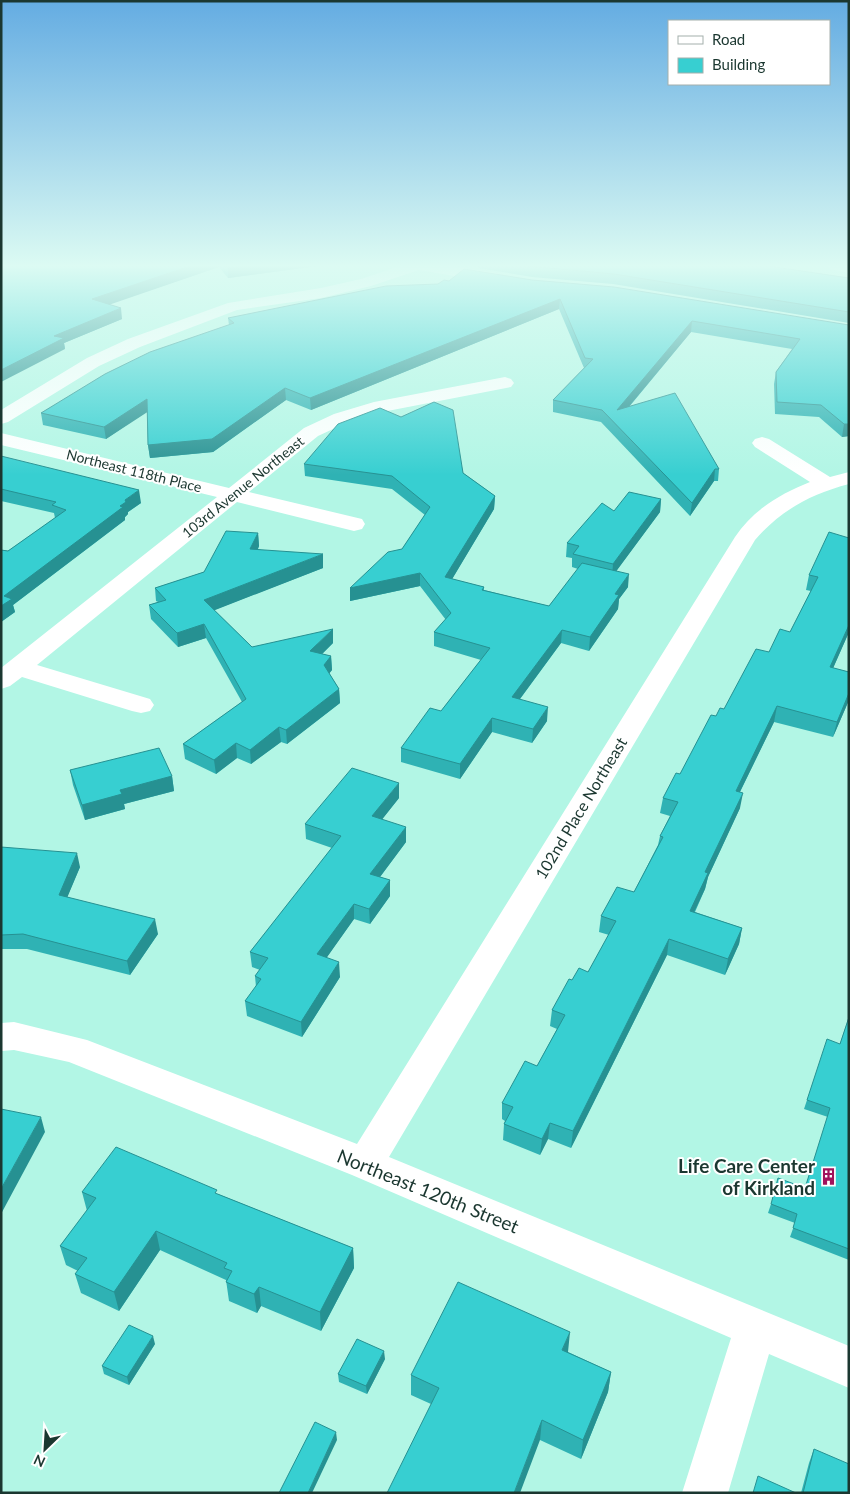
<svg xmlns="http://www.w3.org/2000/svg" width="850" height="1494" font-family="Lato,sans-serif">
<style>
.lines{fill:none;stroke-linecap:round;stroke-linejoin:round}
.minor{fill:#fff;fill-rule:evenodd}
.tertiary{fill:#fff;fill-rule:evenodd}
.wall{fill:#2fb2b4}
.shaded-wall{fill:#269192}
.building{fill:#37cfd1;stroke:#269192}
.labels{text-anchor:middle;stroke-width:4;stroke-linejoin:round;paint-order:stroke}
.far-street-label{font-size:14px;fill:#1b3730;stroke:#fff}
.street-label{font-size:16px;fill:#1b3730;stroke:#fff}
.near-poi-label{font-size:19px;font-weight:bold;fill:#1b3730;stroke:#fff;text-anchor:end}
.near-street-label{font-size:19px;fill:#1b3730;stroke:#fff}
</style>
<rect width="100%" height="100%" fill="#b2f6e5"/>
<g class="lines">
<path class="minor" d="M400 266H451L496 273 502 275 504 278 502 281 496 283 419 270 371 286 321 298 237 310 140 347 99 366 8 422 1 424V410L87 358 128 339 228 303 321 288 361 279Z
M505 377 511 379 514 383 511 387 377 413 348 422 318 436 249 492 362 519 365 524 362 529 354 531 237 502 37 665 150 699 154 705 150 711 141 713 132 711 22 677 10 686 1 689V668L217 497 1 445V433L229 488 304 428 334 414 374 402Z
M762 437 769 439 830 477 849 472V484C811 494 781 510 755 540L389 1157 849 1346V1388L769 1354 728 1493H682L731 1338 352 1175 69 1062 14 1050 1 1051V1023L14 1022 87 1040 357 1144 735 537C753 510 780 494 810 482L755 447 752 443 755 439Z"/>
<path class="tertiary" d="M827 266H849V273L830 269Z"/>
</g>
<path class="wall" d="M1 266H318L228 278 219 267 109 304 122 319 64 343 65 349Z
M478 266H768L849 278V323L613 284 532 277 478 268Z
M532 280 849 325V436L842 437 819 417 775 414 774 384 776 372 792 349 691 332 629 407 719 469 718 481H714L690 516 601 422 553 412V400L584 368 559 309 311 410 286 400 213 452 150 458 148 445 147 411 106 439 43 425 41 413 229 325 228 318 438 284 449 281Z
M1 456 141 503 128 512V514L125 517V520L13 605 15 612 1 622V550L8 551 55 518 54 513 1 501Z
M304 464 463 473 495 496 494 509 452 579 484 587V590L549 606 578 569 572 567V558L566 557 567 543 614 511 661 499 660 512 616 571 628 587 619 599 618 609 589 651 561 643 520 699 547 721 532 743 492 732 460 779 401 762V748L441 711 481 660 434 646V632L446 620 420 586 350 601V588L402 549 425 515 392 489 305 476Z
M258 533 259 546 258 549 323 568 214 610 252 647 333 643 322 654 331 656 332 670 329 673 339 689 340 703 287 744 281 742 251 764 237 758 216 774 185 759 183 744 242 702 206 638 178 647 151 619 149 605 158 602 156 601 155 588 204 572Z
M849 538V632L833 668 849 672V700L833 737 774 722 740 792V808L708 877 705 889 695 912 742 928 739 944 725 975 667 955 571 1148 548 1139 540 1155 503 1140 504 1124 505 1121 502 1119V1103L537 1066 557 1029 550 1026 552 1010 572 980 588 972 609 935 599 932 601 916 634 892 658 845 660 836 670 816 660 813 663 798 680 774 716 716 724 709 769 652 790 632 811 591 806 590 809 575Z
M70 770 172 776 174 791 124 804 125 809 85 820 73 785Z
M399 798 382 819 406 842 380 877 390 880V896L370 924 354 919 326 958 340 977 302 1037 247 1016 245 1001 256 987 255 976 260 970 252 967 250 952 332 848 306 839 305 824Z
M1 847 80 867 67 897 158 934 130 975 27 949H1Z
M849 1017V1260L790 1237 795 1223 768 1213 771 1204 805 1188 828 1117 804 1109 807 1100 840 1044Z
M82 1192 218 1194 353 1248 354 1268 321 1331 261 1306 257 1313 229 1301 226 1280 160 1250 119 1311 81 1293 75 1274 78 1271 66 1265 60 1246 87 1211Z
M155 1344 129 1385 104 1374 102 1366Z
M568 1352 611 1372 608 1392 581 1459 540 1440 431 1404 411 1395V1375Z
M385 1359 367 1394 339 1382 338 1374Z
M814 1449 849 1493H801L809 1463Z"/>
<path class="shaded-wall" d="M190 266H219V267L94 310 92 299Z
M241 266H318L228 278V268Z
M560 299 559 309 311 410 310 398Z
M121 308 122 319 64 343 65 349 1 382V370L54 336Z
M692 321 691 332 616 422 617 410Z
M285 388 286 400 213 452 150 458 148 445Z
M147 399 149 411 106 439 104 427Z
M844 424H849V436L842 437Z
M715 469 714 481 690 516 692 503Z
M139 490 141 503 128 512V514L125 517V520L13 605 15 612 1 622V606L4 596 120 506 125 500Z
M495 496 494 509 445 591V577Z
M661 499 660 512 612 577 613 564Z
M258 533 259 546 252 562 250 549Z
M323 554V568L205 614 204 600Z
M420 573V586L350 601V588Z
M629 574 628 587 619 599 618 609 589 651 590 637 615 594Z
M204 624 206 638 178 647 177 633Z
M849 625V632L827 682 830 667Z
M333 629V643L311 665 310 651Z
M562 630 561 643 511 711 512 697Z
M331 656 332 670 325 679 324 665Z
M339 689 340 703 287 744 286 730Z
M849 693V700L833 737 837 722Z
M777 706 774 722 733 806 736 791Z
M548 707 547 721 532 743 533 729Z
M492 718V732L460 779V764Z
M279 727 281 742 251 764 250 750Z
M236 743 237 758 216 774 214 760Z
M172 776 174 791 124 804 125 809 85 820 82 805 120 790Z
M399 783V798L373 831 372 816Z
M743 793 740 808 708 877 705 889 687 927 690 911 705 872Z
M406 827V842L371 889 370 874Z
M77 853 80 867 62 910 59 895Z
M390 880V896L370 924 369 909Z
M354 904V919L318 970 317 954Z
M155 919 158 934 130 975 127 961Z
M742 928 739 944 725 975 728 959Z
M669 939 667 955 571 1148 573 1131Z
M339 962 340 977 302 1037 301 1022Z
M41 1117 45 1132 1 1214V1189Z
M550 1123 548 1139 540 1155 542 1139Z
M156 1231 160 1250 119 1311 114 1292Z
M353 1248 354 1268 321 1331 320 1312Z
M259 1287 261 1306 257 1313 254 1294Z
M570 1332 568 1352 560 1370 562 1350Z
M153 1336 155 1344 129 1385 127 1377Z
M384 1351 385 1359 367 1394 366 1386Z
M611 1372 608 1392 581 1459 583 1440Z
M542 1420 540 1440 520 1493H514Z
M336 1432 337 1440 312 1493H308Z"/>
<path class="building" d="M1 266H190L92 299 121 308 54 336 64 338 1 370Z
M226 266H241L228 268Z
M528 266H768L849 278V312L614 274Z
M464 269 532 280 614 287 849 325V424H844L821 405 777 402 776 372 800 339 692 321 617 410 675 393 719 469H715L692 503 602 410 553 400 593 359 585 358 560 299 310 398 285 388 212 439 148 445 147 399 104 427 41 413 105 374 150 352 234 323 228 318 386 286 438 284 444 280 449 281Z
M434 402 453 410 463 473 495 496 445 577 484 587 482 590 549 606 582 563 629 574 615 594 619 595 590 637 562 630 512 697 548 707 533 729 492 718 460 764 401 748 430 708 441 711 490 648 434 632 451 613 420 573 350 588 388 552 402 549 430 507 392 476 304 464 338 424 380 408 401 417Z
M1 456 139 490 125 500 126 502 120 506 123 507 4 596 12 599 1 606V550L8 551 66 510 52 505 56 502 1 489Z
M629 492 661 499 613 564 573 554 579 546 567 543 602 503 614 511Z
M226 531 258 533 250 549 323 554 204 600 252 647 333 629 310 651 331 656 324 665 339 689 286 730 279 727 250 750 236 743 214 760 183 744 246 699 204 624 177 633 149 605 166 600 155 588 204 572Z
M829 532 849 538V625L830 667 849 672V693L837 722 777 706 736 791 743 793 705 872 708 873 690 911 742 928 728 959 669 939 573 1131 550 1123 542 1139 504 1124 513 1107 502 1103 525 1061 537 1066 565 1015 552 1010 569 979 572 980 579 968 588 972 616 921 601 916 617 887 634 892 663 837 660 836 678 802 663 798 676 773 680 774 711 715 716 716 720 708 724 709 756 649 769 652 780 629 790 632 818 577 809 575Z
M159 748 172 776 120 790 122 794 82 805 70 770Z
M352 768 399 783 372 816 406 827 370 874 390 880 369 909 354 904 317 954 339 962 301 1022 245 1001 261 979 255 976 268 958 250 952 341 836 305 824Z
M1 847 77 853 59 895 155 919 127 961 23 934 1 935Z
M849 1017V1249L793 1228 797 1214 771 1204 778 1178 805 1188 830 1108 807 1100 827 1039 840 1044Z
M1 1109 41 1117 1 1189Z
M116 1147 217 1190 215 1193 353 1248 320 1312 259 1287 254 1294 226 1282 232 1271 224 1268 227 1263 156 1231 114 1292 75 1274 87 1258 60 1246 96 1198 82 1192Z
M458 1282 570 1332 562 1350 611 1372 583 1440 542 1420 514 1493H387L439 1388 411 1375Z
M129 1325 153 1336 127 1377 102 1366Z
M357 1339 384 1351 366 1386 338 1374Z
M315 1422 336 1432 308 1493H279Z
M814 1449 849 1464V1493H803Z
M758 1476 796 1493H753Z"/>
<linearGradient id="sky" x2="0" y2="1"><stop stop-color="#64ace2"/><stop offset="0.56" stop-color="#dcfbf3"/><stop offset="1" stop-color="#dcfbf3" stop-opacity="0"/></linearGradient>
<rect width="850" height="475" fill="url(#sky)"/>
<defs>
<symbol id="building-bare" viewBox="-9 -9 18 18"><path d="M-4-6H4V6H1V3H-1V6H-4ZM-2.5-4.3h1.7v1.8h-1.7ZM.8-4.3h1.7v1.8H.8ZM-2.5-1h1.7V.8h-1.7ZM.8-1h1.7V.8H.8Z" fill="#a0125c" stroke="#fff" stroke-width="2.5" paint-order="stroke"/></symbol>
</defs>
<g fill-rule="evenodd">
<use href="#building-bare" x="816" y="1164" width="25" height="25"/>
</g>
<g class="labels">
<g class="far-street-label">
<text transform="translate(134 471) rotate(14)" y="5">Northeast 118th Place</text>
<text transform="translate(243 487) rotate(-39)" y="5">103rd Avenue Northeast</text>
</g>
<g class="street-label">
<text transform="translate(581 808) rotate(-59)" y="6">102nd Place Northeast</text>
</g>
<g class="near-poi-label">
<text x="815" y="1173">Life Care Center<tspan x="815" dy="22">of Kirkland</tspan></text>
</g>
<g class="near-street-label">
<text transform="translate(428 1191) rotate(22)" y="7">Northeast 120th Street</text>
</g>
</g>
<rect width="850" height="1494" fill="none" stroke="#1b3730" stroke-width="5"/>
<rect x="668" y="20" width="162" height="65" fill="#ffffff" stroke="#a4afac"/>
<rect x="678" y="36" width="25" height="8" fill="#ffffff" stroke="#a4afac"/>
<text x="712" y="45" font-size="15" fill="#1b3730">Road</text>
<rect x="678" y="58" width="25" height="15" fill="#37cfd1" stroke="#a4afac"/>
<text x="712" y="70" font-size="15" fill="#1b3730">Building</text>
<g transform="translate(45 1449) rotate(205)" stroke="#ffffff" stroke-width="4" paint-order="stroke">
<path d="M0-4L9 19L0 12L-9 19Z" fill="#1b3730"/>
<text y="-8" font-size="14" font-weight="bold" text-anchor="middle" fill="#1b3730">N</text>
</g>
</svg>
